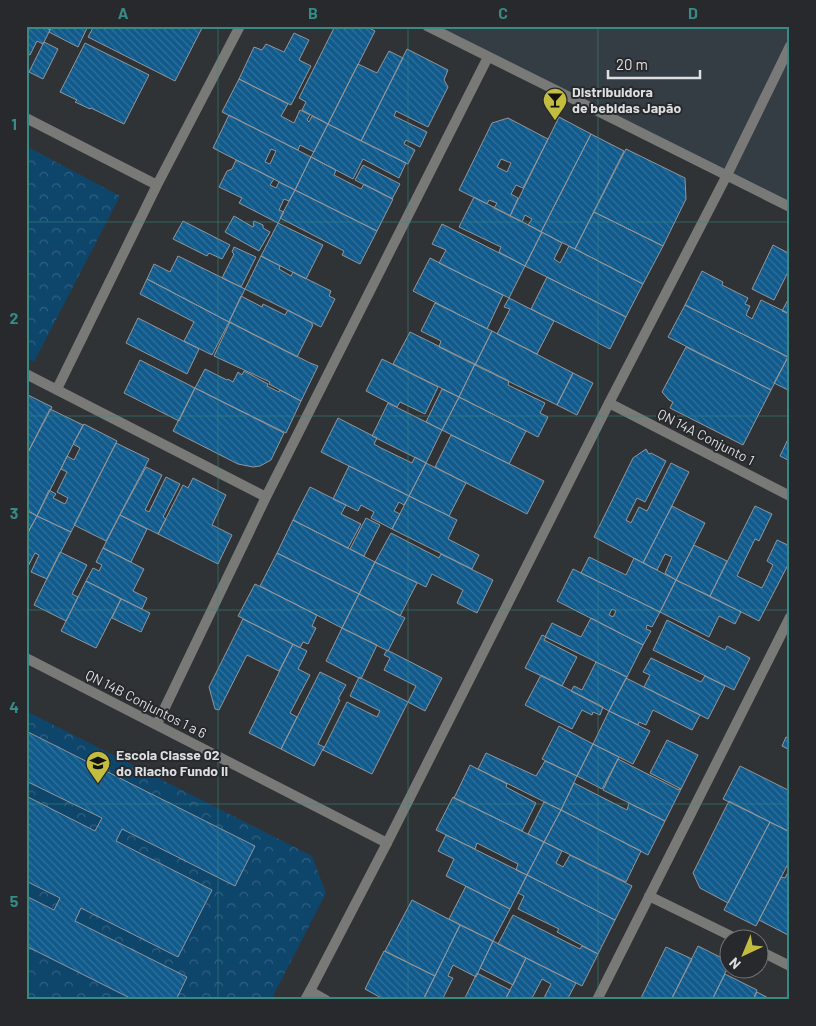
<svg xmlns="http://www.w3.org/2000/svg" width="816" height="1026" font-family="Barlow,sans-serif">
<style>
.built{fill:#353d44}
.park{fill:url(#park-crowns)}
.building{fill:url(#building-back-hatch);stroke:#939699;fill-rule:evenodd}
.lines{fill:none;stroke-linecap:round;stroke-linejoin:round}
.minor{stroke:#797977;stroke-width:10}
.tertiary{stroke:#797977;stroke-width:10}
.grid{fill:none;stroke:#388b85;stroke-width:1;stroke-opacity:0.55}
.labels{text-anchor:middle;stroke-width:4;stroke-linejoin:round;paint-order:stroke}
.poi-label{font-size:14px;font-weight:bold;fill:#dddfe1;stroke:#27292c;text-anchor:start}
.street-label{font-size:14px;fill:#dddfe1;stroke:#27292c}
.neatline{fill:none;stroke:#388b85;stroke-width:2}
.grid-label{font-size:16px;text-anchor:middle;font-weight:bold;fill:#388b85}
</style>
<defs>
<pattern id="park-crowns" width="20" height="18" patternUnits="userSpaceOnUse" patternTransform="scale(1.25)"><rect width="20" height="18" fill="#0e456b"/><path d="M2 6a3 3 0 1 1 6 0M12 15a3 3 0 1 1 6 0" fill="none" stroke="#315f80"/></pattern>
<pattern id="building-back-hatch" width="6" height="6" patternUnits="userSpaceOnUse" patternTransform="scale(1.25)"><rect width="6" height="6" fill="#105a8c"/><path d="M-1 5l2 2M0 0l6 6M5-1l2 2" fill="none" stroke="#32719c"/></pattern>
</defs>
<rect width="100%" height="100%" fill="#303336"/>
<path class="built" d="M417 26H790V213L729 182Z"/>
<path class="park" d="M26 146 120 196 34 362 26 358Z
M26 711 312 856 326 893 271 1000H26Z"/>
<path class="building" d="M26 26H45L44 27 50 30 43 44 37 41 30 55 26 53Z
M52 26H88L78 47 49 32Z
M94 26H203L175 81 88 37Z
M335 26H365L375 31 328 124 302 110 306 102 299 98Z
M294 33 309 40 299 60 311 66 291 105 239 79 254 47 262 50 266 44 284 52Z
M44 42 58 49 43 79 29 72Z
M85 43 149 75 124 124 91 108 90 109 75 102 77 100 60 92Z
M407 49 448 70 444 80 448 87 428 127 396 111 394 116 427 132 420 147 406 140 404 144 415 150 408 164 361 141Z
M389 51 403 58 361 141 328 124 358 64 377 73Z
M239 79 288 104 281 116 294 123 300 110 310 115 307 120 309 122 312 116 328 124 314 152 300 145 298 150 222 112Z
M229 115 311 157 295 190 213 148ZM271 149 276 151 270 164 265 162Z
M559 117 591 134 541 232 528 225 532 219 525 215 522 222 510 216Z
M508 118 548 139 523 188 516 185 511 194 518 198 510 216 494 208 497 203 489 200 487 204 459 190 492 123ZM501 159 511 163 507 172 497 167Z
M328 124 406 163 399 178 363 159 353 179 311 157Z
M591 134 624 151 575 249 541 232Z
M626 149 685 178 686 199 663 246 594 212Z
M311 157 336 170 334 175 361 189 364 184 393 199 377 231 295 190Z
M236 160 274 179 270 185 276 188 279 182 295 190 289 201 284 199 279 210 284 212 278 223 239 203 242 198 219 187 227 171 232 169Z
M363 165 400 184 392 199 355 180Z
M295 190 377 231 360 264 342 255 344 251 280 218Z
M474 197 542 232 525 266 499 252 501 247 459 227Z
M594 212 663 246 643 284 575 249Z
M234 216 253 227 254 225 253 224 254 221 263 225V228L270 232 259 251 225 232Z
M183 221 230 245 222 259 209 253 207 256 173 239Z
M278 223 323 245 306 279 261 256Z
M442 224 525 266 509 298 439 263 446 250 432 244Z
M542 232 562 243 554 259 560 263 569 246 643 284 626 317 525 266Z
M773 245 790 254V268L774 300 752 289Z
M234 247 256 257 241 287 222 278 234 254 232 252Z
M178 256 245 289 229 322 147 279 154 264 170 272Z
M261 256 280 266 279 269 291 276 293 272 331 291 329 296 335 299 321 327 245 289Z
M430 258 503 295 487 329 413 291Z
M702 271 723 282 722 285 748 298 745 304 750 306 746 315 752 319 761 300 790 314V353L788 357 685 305Z
M547 277 626 317 610 349 531 309Z
M147 279 229 322 212 355 184 341 194 322 140 294Z
M241 296 262 307 263 304 285 315 288 310 312 323V325H313L297 357 229 322Z
M790 296V314L782 311Z
M509 298 554 321 537 354 497 334 510 309 504 307Z
M435 303 492 331 475 365 439 347 441 341 421 331Z
M685 305 788 357 771 390 668 337Z
M138 318 199 349 187 374 126 343Z
M230 322 310 363 318 366 301 401 269 384 270 382 214 356Z
M492 331 573 373 557 405 475 365Z
M410 332 475 364 459 397 393 364Z
M686 347 771 390 743 445 670 408 673 402 669 400 662 392Z
M789 355 790 356V391L774 383Z
M382 359 438 387 425 414 400 402 397 407 366 391Z
M140 360 195 388 179 421 124 393Z
M475 364 509 381 508 385 545 403 540 413 548 417 538 437 459 397Z
M205 369 227 380 228 379 233 382 238 372 242 375 244 371 268 384 267 386 279 392 280 390 301 401 286 433 195 388Z
M573 373 593 383 577 415 557 405Z
M195 388 284 433 271 460 260 466 253 467 238 464 173 431Z
M442 389 459 397 442 430 426 422Z
M26 394 52 407 26 456Z
M459 397 526 431 509 464 442 430Z
M388 403 442 430 426 463 372 436Z
M50 409 83 425 37 516 26 510V456Z
M338 418 377 438 374 444 381 448 412 463 415 457 426 463 409 496 321 452Z
M84 424 117 441 71 532 37 516 49 490 56 494 53 498 65 504 68 498 57 492 67 472 61 469 67 456 74 460 80 448 73 444Z
M451 435 544 481 527 514 435 467Z
M790 435V461L780 456Z
M116 443 149 459 106 541 74 525Z
M646 449 649 454 651 453 666 461 645 502 637 498 626 520 631 523 639 507 647 511 671 463 689 472 643 563 594 537 633 458Z
M426 463 466 483 449 516 409 496Z
M349 466 409 496 404 505 399 502 394 511 400 514 392 529 371 518 374 512 361 505 358 511 333 499Z
M146 467 162 475 145 510 149 512 166 477 180 484 163 517 166 519 158 534 120 515Z
M193 478 226 495 212 525 232 535 218 564 158 534 183 485 188 488Z
M310 487 346 505 341 514 361 524 348 548 293 520Z
M409 496 457 520 448 539 479 555 472 569 392 529Z
M672 506 705 523 676 580 665 573 672 557 665 554 657 570 643 563Z
M755 506 772 514 759 541 755 539 737 576 762 588 773 565 767 561 777 540 790 546V561L759 621 710 596Z
M26 510 37 516 26 536Z
M120 515 147 529 131 562 103 548Z
M37 516 71 532 47 579 31 572 39 555 35 553 26 570V536Z
M366 518 380 525 364 556 350 549Z
M293 520 375 562 359 594 277 553Z
M391 533 439 558 441 554 493 580 477 613 457 603 463 590 432 574 426 587 375 562Z
M694 545 727 561 710 596 676 580Z
M103 548 144 569 133 591 147 598 142 609 86 581 93 568 99 571 102 565 96 562Z
M60 552 87 565 72 594 78 597 66 621 34 605Z
M277 553 359 594 342 628 260 586Z
M589 557 626 575 634 558 676 580 660 612 581 573Z
M375 562 417 583 400 616 359 594Z
M573 569 660 612 652 627 647 625 646 629 651 631 643 645 557 601ZM612 609 616 611 613 617 609 615Z
M676 580 741 612 735 624 719 616 709 637 660 612Z
M86 581 121 599 96 648 61 631Z
M255 584 317 615 312 626 316 628 308 644 303 642 300 648 238 616Z
M359 594 405 618 388 651 342 628Z
M121 599 150 613 141 632 112 618Z
M591 618 643 645 627 677 545 637 552 623 581 637Z
M243 619 293 644 279 671 247 655 219 710 215 709 209 687Z
M667 620 725 650 727 646 750 658 734 690 653 650Z
M342 628 377 645 361 679 326 661Z
M542 635 546 637 544 640 577 657 562 686 525 668Z
M293 644 307 651 298 669 310 675 290 713 297 717 281 749 249 733Z
M387 650 442 678 425 711 408 702 416 686 384 670 390 658 384 655Z
M651 658 701 682 705 676 725 686 708 719 644 687 650 675 643 672Z
M596 662 627 677 609 711 571 691 574 686 582 690Z
M320 672 346 685 338 699 340 700 318 744 324 747 314 766 281 749Z
M541 675 603 707 600 715 593 712 592 715 582 710 572 729 525 705Z
M359 677 408 702 372 774 323 750 347 702 377 717 380 711 350 696Z
M626 678 700 715 692 730 653 710 646 725 639 722 638 725 609 711Z
M609 711 650 731 633 764 593 744Z
M559 726 593 744 577 776 542 759Z
M26 731 255 846 235 886 122 829 116 841 212 890 178 957 81 908 75 921 187 977 176 1000H134L26 946V896L54 910 60 898 26 881V796L95 831 102 818 26 781Z
M786 737 790 739V750L782 746Z
M667 740 698 755 681 789 650 773Z
M593 744 619 757 602 789 577 776Z
M486 753 536 776 545 761 577 776 561 810 478 769Z
M618 759 679 790 680 788 681 789 665 821 603 790Z
M470 765 507 784 506 787 536 803 522 831 454 798Z
M740 766 790 791V832L723 799Z
M574 783 627 810 629 803 665 821 648 855 561 810Z
M453 797 544 842 527 875 516 870 518 864 477 843 475 849 436 830Z
M729 801 770 822 728 903 700 888 693 873Z
M544 802 561 810 544 842 528 834Z
M561 810 641 851 626 882 544 842Z
M770 822 790 832V860L756 926 724 910Z
M446 835 527 875 510 909 446 876 454 859 438 851Z
M544 842 562 851 556 863 563 867 570 855 632 886 615 920 527 875Z
M790 868V936L759 920 781 877 785 878Z
M527 875 615 920 598 954 557 932 559 929 518 909 524 896 518 893Z
M466 886 510 909 493 941 449 919Z
M412 900 460 925 435 976 385 951Z
M513 915 580 949 582 946 598 954 582 986 498 944Z
M460 925 493 941 476 977 453 965 448 976 453 978 442 1000H423Z
M493 941 526 958 513 985 480 968Z
M698 946 728 961V967L712 1000H671Z
M666 947 692 959 671 1000H640Z
M384 951 435 976 423 1000H385L365 989Z
M526 958 576 983 567 1000H543L551 984 542 979 531 1000H505Z
M477 973 510 990 505 1000H464Z
M725 974 757 990 753 1000H712Z
M757 992 772 1000H753Z"/>
<g class="lines">
<path class="minor" d="M427 26 790 207
M26 118 157 185
M26 374 266 497
M57 389 157 185 240 26
M609 403 790 496
M26 658 387 843
M157 724 266 497 488 57
M649 896 735 938
M758 950 790 966
M310 991 326 1000
M597 1000 790 617"/>
<path class="tertiary" d="M305 1000 310 991 387 843 609 403 727 175 790 46"/>
</g>
<path class="grid" d="M218 26V1000M408 26V1000M598 26V1000M26 222H790M26 416H790M26 610H790M26 804H790"/>
<defs>
<symbol id="bar-pin" viewBox="-11 -11 22 30"><path d="M0 17L-7.5 6A9.5 9.5 0 1 1 7.5 6Z" fill="#c2bd3f" stroke="#27292c"/><path d="M-6-5H6L.8 .8V4.5H3.5V6h-7V4.5H-.8V.8Z" fill="#111"/></symbol>
<symbol id="school-pin" viewBox="-11 -11 22 30"><path d="M0 17L-7.5 6A9.5 9.5 0 1 1 7.5 6Z" fill="#c2bd3f" stroke="#27292c"/><path d="M0-5L7-2L0 1L-7-2ZM-4 1L0 2.5L4 1V4Q0 6-4 4Z" fill="#111"/></symbol>
</defs>
<g fill-rule="evenodd">
<use href="#bar-pin" x="541" y="86" width="28" height="38"/>
<use href="#school-pin" x="84" y="749" width="28" height="38"/>
</g>
<g class="labels">
<g class="poi-label">
<text x="572" y="97">Distribuidora<tspan x="572" dy="16">de bebidas Japão</tspan></text>
<text x="116" y="760">Escola Classe 02<tspan x="116" dy="16">do Riacho Fundo II</tspan></text>
</g>
<g class="street-label">
<text transform="translate(706 437) rotate(27)" y="5">QN 14A Conjunto 1</text>
<text transform="translate(146 704) rotate(27)" y="5">QN 14B Conjuntos 1 a 6</text>
</g>
</g>
<rect width="816" height="1026" fill="none" stroke="#27292c" stroke-width="55"/>
<g transform="translate(744 954) rotate(224)"><circle r="24" fill="#27292c" stroke="#707274"/>
<path d="M0-4L9 19L0 12L-9 19Z" fill="#c2bd3f"/>
<text y="-8" font-size="14" font-weight="bold" text-anchor="middle" fill="#dddfe1">N</text>
</g>
<path d="M608 70v8h92v-8" fill="none" stroke="#dddfe1" stroke-width="2.5"/>
<text x="616" y="70" font-size="15" fill="#dddfe1" stroke="#27292c" stroke-width="4" paint-order="stroke">20 m</text>
<rect x="28" y="28" width="760" height="970" class="neatline"/>
<g class="grid-label">
<text x="123" y="19">A</text>
<text x="313" y="19">B</text>
<text x="503" y="19">C</text>
<text x="693" y="19">D</text>
<text x="14" y="130">1</text>
<text x="14" y="324">2</text>
<text x="14" y="519">3</text>
<text x="14" y="713">4</text>
<text x="14" y="907">5</text>
</g>
</svg>
